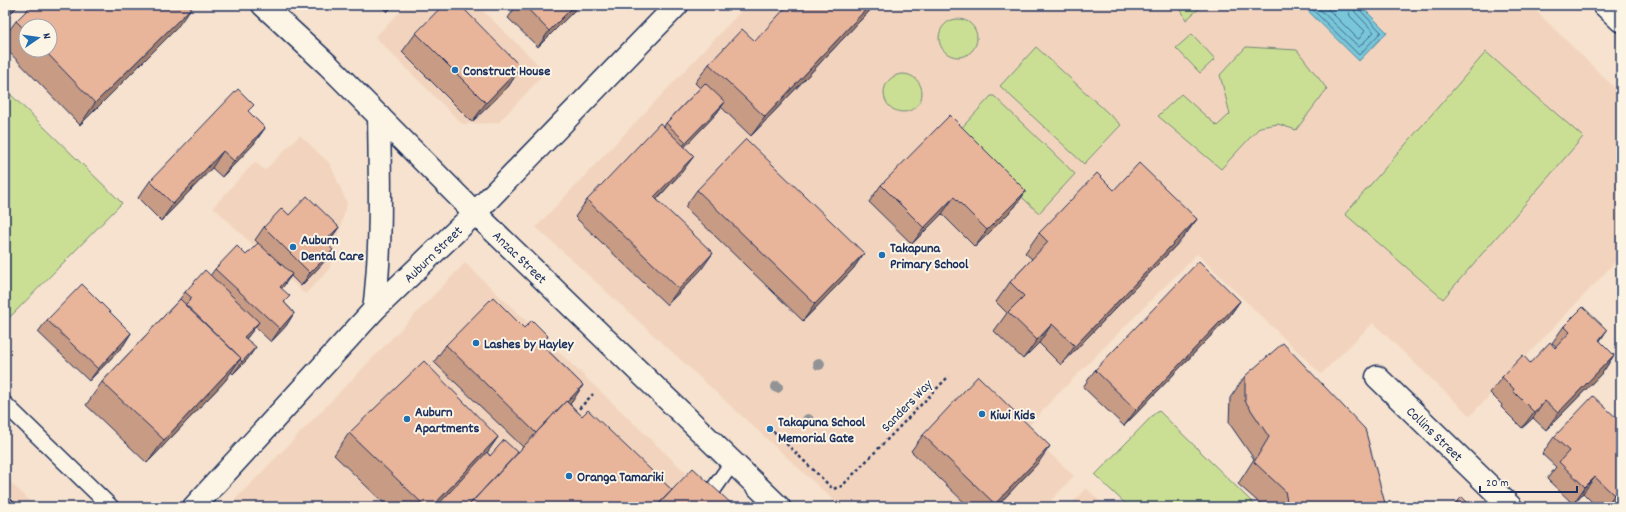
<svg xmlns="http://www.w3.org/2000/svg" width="1626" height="512" font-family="Dekko,sans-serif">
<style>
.built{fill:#f2d4be}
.green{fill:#cbdf94;stroke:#738779}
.water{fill:#79c6d8;stroke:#538aa7}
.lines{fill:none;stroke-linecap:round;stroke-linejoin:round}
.shore{stroke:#416b8f;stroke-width:1}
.service-casing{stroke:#1b2f5e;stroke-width:18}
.minor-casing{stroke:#1b2f5e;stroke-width:25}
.secondary-casing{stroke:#1b2f5e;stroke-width:25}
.path{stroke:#1b2f5e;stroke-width:2.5;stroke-dasharray:3 3;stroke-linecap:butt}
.service{stroke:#fcf5e5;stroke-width:15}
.minor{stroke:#fcf5e5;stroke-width:22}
.secondary{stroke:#fcf5e5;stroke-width:22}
.tree{fill:#919396}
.wall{fill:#c89b84;stroke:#1b2f5e;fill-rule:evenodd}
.shaded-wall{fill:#a27e6c;stroke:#1b2f5e}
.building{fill:#e8b49a;stroke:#1b2f5e}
.poi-dot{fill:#1f6fb2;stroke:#fcf5e5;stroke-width:1.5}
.labels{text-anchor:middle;stroke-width:4;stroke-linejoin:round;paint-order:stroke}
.poi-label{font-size:14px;font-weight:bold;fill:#1b2f5e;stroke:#fcf5e5;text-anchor:start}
.street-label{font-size:14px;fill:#1b2f5e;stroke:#fcf5e5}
</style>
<rect width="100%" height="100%" fill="#f6e2ce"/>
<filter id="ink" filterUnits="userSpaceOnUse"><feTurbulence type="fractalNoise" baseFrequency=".025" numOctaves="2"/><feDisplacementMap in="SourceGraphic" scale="8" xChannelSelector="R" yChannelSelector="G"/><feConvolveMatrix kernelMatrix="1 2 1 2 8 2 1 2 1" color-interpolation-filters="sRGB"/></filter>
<g filter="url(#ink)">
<path class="built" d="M407 5H477L546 72 498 123 462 124 375 37Z
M747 5H1530L1621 94V256L1470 416 1373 323 1321 374 1197 254 1054 398 1025 430 1074 476 1045 507H841L536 227Z
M300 135 330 164 347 203 329 270 305 294 213 207 255 162 265 170Z
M465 263 722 507H228Z
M5 477 36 507H5Z
M1086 488 1106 507H1068Z"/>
<path class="green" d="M1179 5H1203L1186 20Z
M939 38a19 19 0 1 1 38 0a19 19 0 1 1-38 0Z
M1192 34 1215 59 1200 73 1176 48Z
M1036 47 1121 125 1084 164 1000 86Z
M1246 47 1297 50 1327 89 1296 130 1278 124 1260 127 1221 169 1158 116 1181 94 1217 126 1230 114 1220 75Z
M1486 52 1583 137 1443 299 1345 214Z
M884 93a19 19 0 1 1 38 0a19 19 0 1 1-38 0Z
M5 89 122 203 7 320 5 318Z
M991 96H994L1075 174 1039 213 955 135Z
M1158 410 1257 507H1129L1095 475Z"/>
<path class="water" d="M1302 5H1360L1387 32 1359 61Z"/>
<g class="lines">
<path class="shore" d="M1308 5 1359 55 1381 32 1359 9 1358 5
M1315 5 1359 47 1374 32 1355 12 1353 5
M1324 5 1357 38 1359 39 1365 31 1350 16 1347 5"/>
<defs>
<path id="service" d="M5 404 111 507
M701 507 732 463"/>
<g id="minor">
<path id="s1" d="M1377 377 1511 507"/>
</g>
<g id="secondary">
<path id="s2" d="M263 5 328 65 475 213 779 507"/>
<path d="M1604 5 1621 21"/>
<path d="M374 310C382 245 380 181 379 116"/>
<path id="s3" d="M194 507 374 310 475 213 677 5"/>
</g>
</defs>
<use href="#service" class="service-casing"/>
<use href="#minor" class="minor-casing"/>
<use href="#secondary" class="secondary-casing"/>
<path class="path" d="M575 413 593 394
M769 427 833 489 842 486 949 376"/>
<use href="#service" class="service"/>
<use href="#minor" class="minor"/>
<use href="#secondary" class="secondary"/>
</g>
<g class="tree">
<circle cx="819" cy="364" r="6"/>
<circle cx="777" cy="387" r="6"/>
<circle cx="808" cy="420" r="6"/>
</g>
<path class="wall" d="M380 5H393L387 12Z
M517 5H580L538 47 508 18Z
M875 5 751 136 721 107 716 114 684 147 682 172 657 199 701 270 667 305 575 217 587 200 664 127 666 123 700 88 695 83 709 64Z
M16 21 176 29 80 125 5 48V36ZM26 26 50 50H26Z
M416 33 521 67 508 87 472 122 402 52Z
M249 112 265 128 253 145 222 177 212 168 161 221 138 198 150 181Z
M881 185 1026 191 1014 208 975 247 942 214 912 244 869 202Z
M697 190 864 253 853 269 803 321 685 207Z
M1114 190 1197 219 1183 238 1061 365 1039 343 1023 359 994 331 1007 313 996 302 1010 282 1032 259 1025 253 1039 233Z
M289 215 339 227 330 240 327 243 324 262 301 286 291 276 281 288 285 303 294 313 286 326 271 342 255 327 250 334 246 339 247 360 233 374 231 372 225 381 147 463 86 405 102 382 179 300 185 292 210 276 215 269 246 255 258 243 255 240 264 227Z
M1240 301 1228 318 1124 426 1083 387 1095 370Z
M47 320 131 333 123 346 89 381 38 332Z
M1564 326 1600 341 1614 355 1603 372 1546 430 1533 418 1522 428 1501 407 1502 405 1490 393 1502 377 1530 363 1555 348 1556 346 1552 343Z
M446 345H542L583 385 570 404 582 416 672 490 735 507H388L334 455 349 433 498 437 487 452 490 456 518 453 523 447 434 362Z
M1245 376 1386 507H1264L1238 484 1254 459 1229 423 1230 398Z
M1621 392V401L1617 398Z
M923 435 1039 462 996 507H969L911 451Z
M1554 437 1621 492 1607 507H1597L1583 493 1573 504 1547 479 1556 467 1542 454Z"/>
<path class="shaded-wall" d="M12 5H19L5 19V12Z
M392 5H393L387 12Z
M575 5H580L538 47 549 31Z
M870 5H875L751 136 765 117Z
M192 7 176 29 80 125 95 103Z
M521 67 508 87 472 122 486 103Z
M725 102 716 114 677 155 686 142Z
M265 128 253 145 222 177 234 161Z
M223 151 212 168 161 221 173 204Z
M694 156 682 172 643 213 654 197Z
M1026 191 1014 208 975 247 987 230Z
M954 197 942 214 912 244 924 228Z
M1197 219 1183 238 1061 365 1075 346Z
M339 227 330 240 316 254 325 241Z
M333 250 324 262 301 286 310 273Z
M713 253 701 270 667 305 679 289Z
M864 253 853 269 803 321 815 304Z
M292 274 283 287 271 299 280 287Z
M1240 301 1228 318 1124 426 1136 410Z
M294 313 286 326 271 342 280 329Z
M259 322 250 334 236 350 244 337Z
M1052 324 1039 343 1023 359 1037 340Z
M1607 330 1596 347 1599 340Z
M131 333 123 346 89 381 98 369Z
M548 336 536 353 541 344Z
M256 347 247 360 233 374 242 362Z
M1614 355 1603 372 1546 430 1558 413Z
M241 358 225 381 147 463 164 440Z
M583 385 572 402 525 450 537 433Z
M1545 401 1533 418 1522 428 1534 412Z
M498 437 483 459 437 507H432Z
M1050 446 1039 462 996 507H993L995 504Z
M1595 477 1583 493 1573 504 1585 487Z
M1621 488V492L1607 507H1606L1614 495Z"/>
<path class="building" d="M5 5H12L5 12Z
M32 5H190L192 7 95 103 44 50H50V26H26V31L16 21Z
M443 5H460L521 67 486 103 416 33Z
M524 5H575L549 31Z
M788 5H870L765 117 709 64 742 29 755 41Z
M705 83 725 102 686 142 666 123Z
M238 89 254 105 248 111 265 128 234 161 223 151 173 204 150 181Z
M950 115 1026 191 987 230 954 197 924 228 881 185Z
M660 123 694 156 654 197 713 253 679 289 587 200Z
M746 139 864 253 815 304 697 190Z
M1139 163 1197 219 1075 346 1052 324 1037 340 1008 312 1024 296 1010 282 1048 242 1039 233 1097 173 1114 190Z
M307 196 339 227 325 241 333 250 310 273 264 227 282 208 289 215Z
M258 243 292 274 280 287 290 296 284 302 294 313 280 329 215 269 237 246 246 255Z
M1199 261 1240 301 1136 410 1095 370Z
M205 270 259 322 244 337 256 347 242 362 240 359 241 358 185 305 192 298 185 292Z
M82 284 131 333 98 369 47 320Z
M493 297 524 328 532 320 548 336 541 344 583 385 567 402 566 401 536 433 446 345Z
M180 299 241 358 164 440 102 382Z
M1583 307 1607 330 1599 340 1614 355 1558 413 1545 401 1534 412 1513 391 1514 389 1502 377 1523 355 1530 363 1550 342 1555 348 1570 332 1564 326Z
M1283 343 1365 429 1386 507H1288L1285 491 1254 462 1269 437 1245 401V376Z
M424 361 498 437 432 507H426L349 433Z
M978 376 1050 446 995 504 923 435Z
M1593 396 1621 422V488L1614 495 1595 477 1585 487 1559 462 1569 451 1554 437Z
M566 401 582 416 588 410 672 490 656 507H467Z
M504 440 518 453 467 507H436L487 452 490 456Z
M693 468 735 507H656Z
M5 493 19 507H5Z
M1462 497 1472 507H1452Z"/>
</g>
<g class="poi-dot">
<circle cx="455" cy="70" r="4"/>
<circle cx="293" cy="247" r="4"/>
<circle cx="882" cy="255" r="4"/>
<circle cx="476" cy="343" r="4"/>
<circle cx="982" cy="414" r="4"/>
<circle cx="407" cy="419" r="4"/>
<circle cx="770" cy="429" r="4"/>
<circle cx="569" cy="476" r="4"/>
</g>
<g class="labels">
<g class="poi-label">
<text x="463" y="75">Construct House</text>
<text x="301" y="244">Auburn<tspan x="301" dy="16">Dental Care</tspan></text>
<text x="890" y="252">Takapuna<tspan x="890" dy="16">Primary School</tspan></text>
<text x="484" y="348">Lashes by Hayley</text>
<text x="415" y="416">Auburn<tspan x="415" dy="16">Apartments</tspan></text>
<text x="990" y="419">Kiwi Kids</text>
<text x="778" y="426">Takapuna School<tspan x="778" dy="16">Memorial Gate</tspan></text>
<text x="577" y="481">Oranga Tamariki</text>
</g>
<g class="street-label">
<text dy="5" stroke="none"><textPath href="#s3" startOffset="348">Auburn Street</textPath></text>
<text dy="5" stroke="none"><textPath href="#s2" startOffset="360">Anzac Street</textPath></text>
<text transform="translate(906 405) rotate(-46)" y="5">Sanders Way</text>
<text dy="5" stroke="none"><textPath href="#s1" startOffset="81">Collins Street</textPath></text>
</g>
</g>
<rect width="1626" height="512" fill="none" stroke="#fcf5e5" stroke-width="20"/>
<rect x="10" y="10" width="1606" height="492" fill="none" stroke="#1b2f5e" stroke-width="1.5" filter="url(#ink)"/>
<g transform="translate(38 38) rotate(77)"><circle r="19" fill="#fcf5e5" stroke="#a2a6af"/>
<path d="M0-3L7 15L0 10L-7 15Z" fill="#1f6fb2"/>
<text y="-6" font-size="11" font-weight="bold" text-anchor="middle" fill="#1b2f5e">N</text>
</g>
<path d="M1480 486v6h97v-6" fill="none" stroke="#1b2f5e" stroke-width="2"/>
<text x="1486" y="486" font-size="12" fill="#1b2f5e" stroke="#fcf5e5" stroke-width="3" paint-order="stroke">20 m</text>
</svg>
